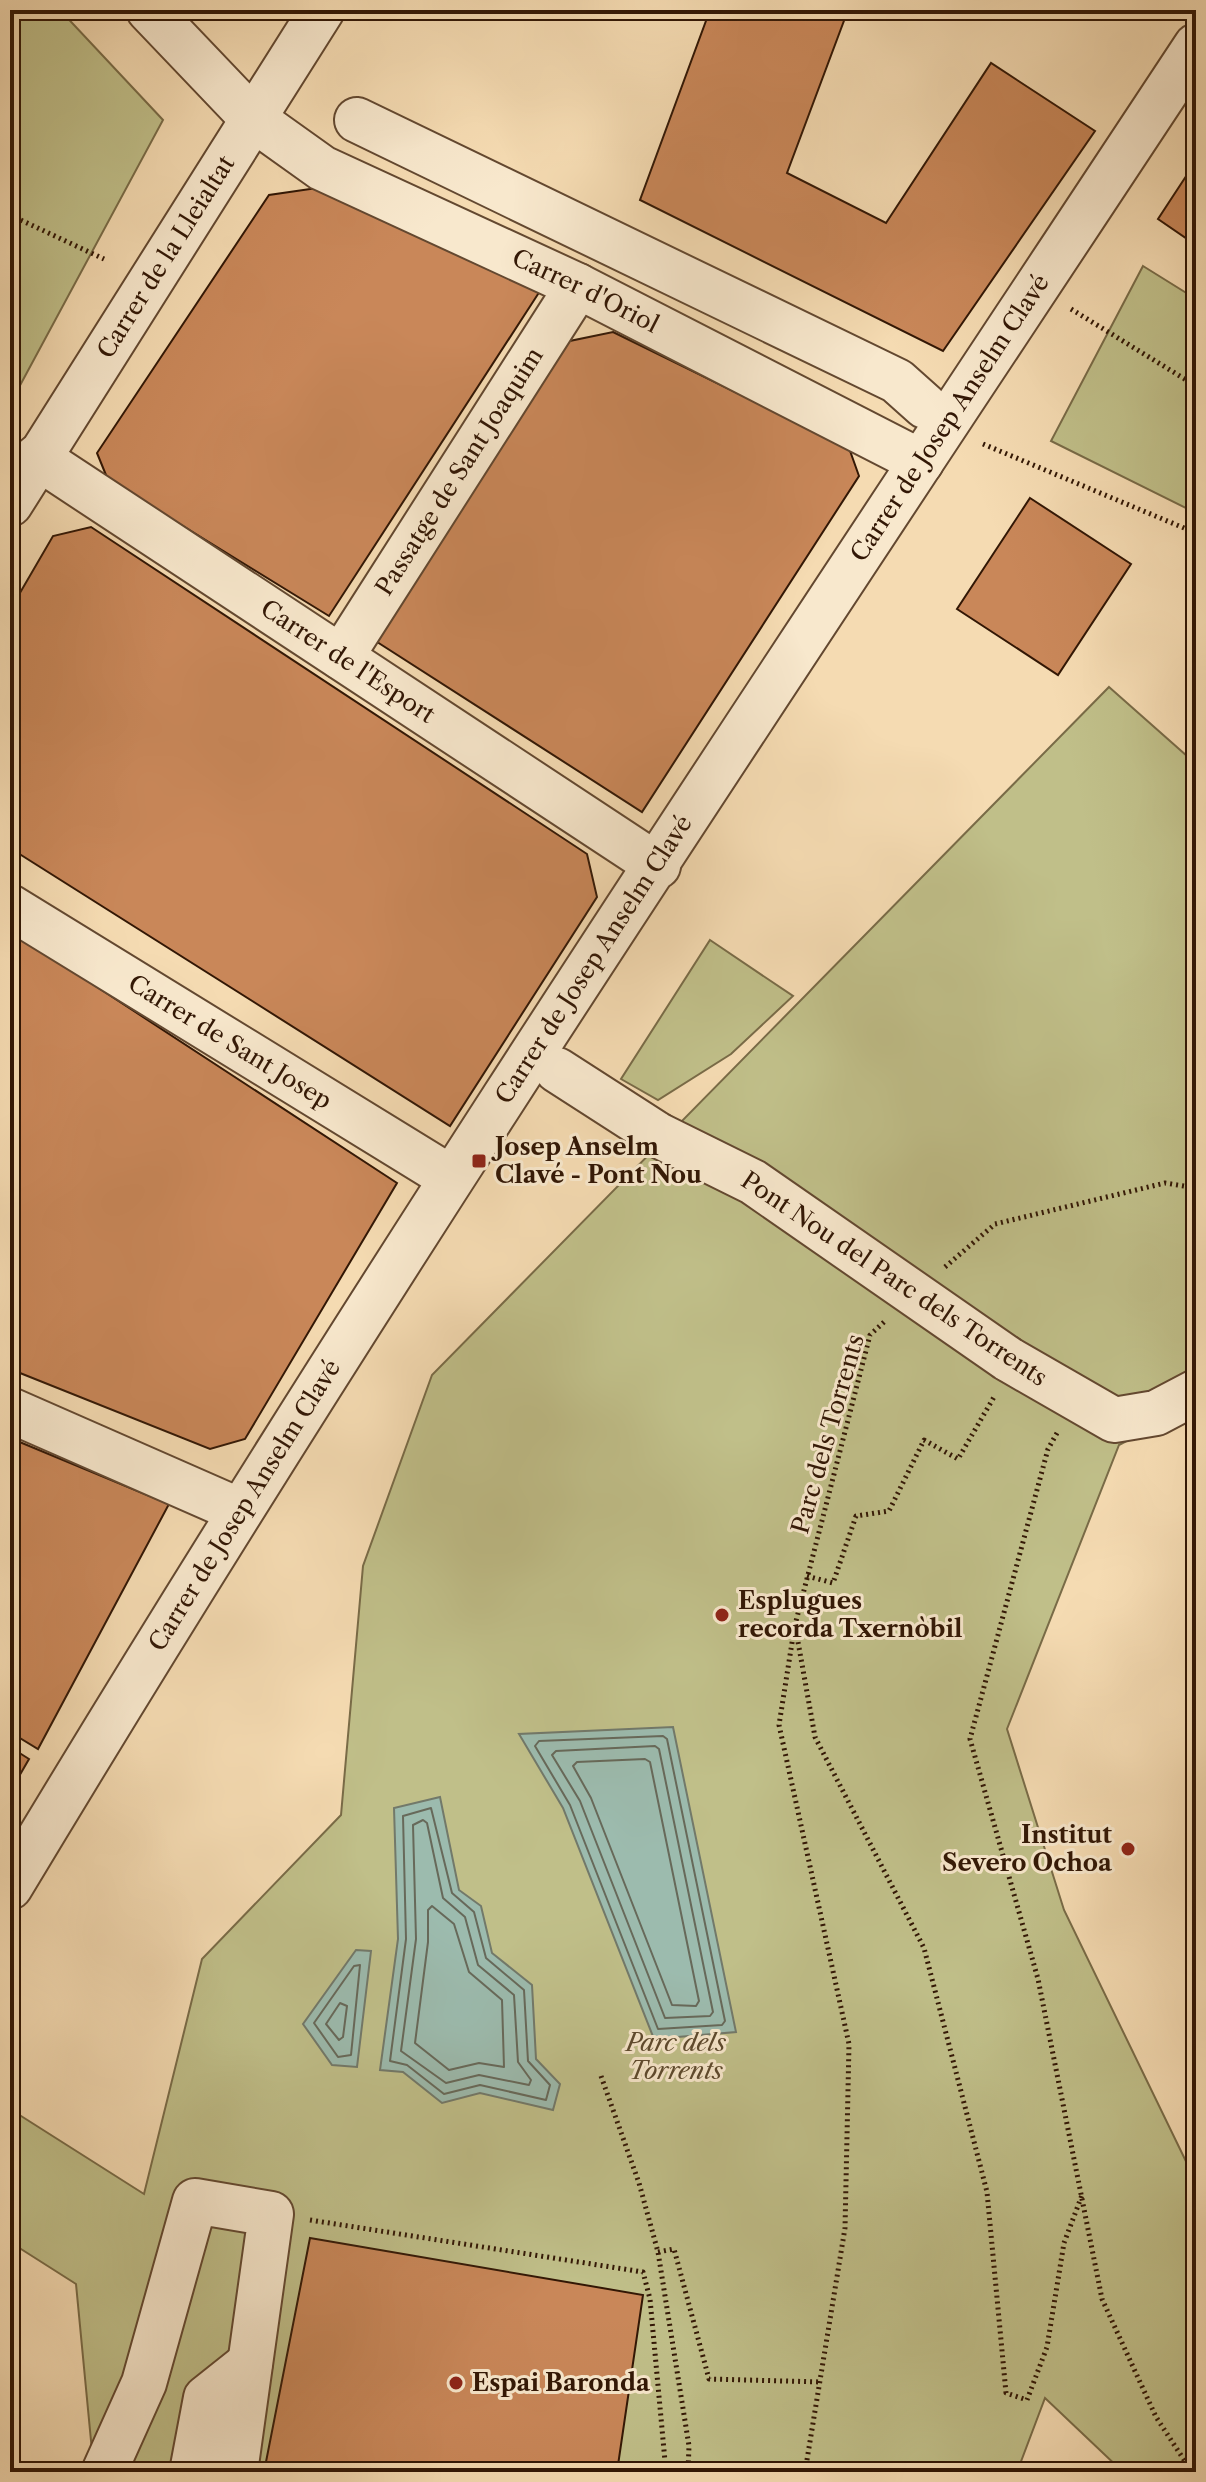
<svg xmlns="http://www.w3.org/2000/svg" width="1206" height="2482" font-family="'Libre Caslon Text',serif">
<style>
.green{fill:#c0bf89;stroke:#796b47;stroke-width:2}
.water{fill:#9cbbae;stroke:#72796a;stroke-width:2}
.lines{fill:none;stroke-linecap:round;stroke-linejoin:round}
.shore{stroke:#67695a;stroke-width:2}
.building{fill:#c98759;stroke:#321705;stroke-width:2}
.minor-casing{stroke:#634830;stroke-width:48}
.path{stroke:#321705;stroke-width:5;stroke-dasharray:2 4;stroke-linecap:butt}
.minor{stroke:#f8e8cd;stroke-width:44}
.minor-bridge-casing{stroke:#634830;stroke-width:48;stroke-linecap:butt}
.minor-bridge{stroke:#f8e8cd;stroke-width:44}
.poi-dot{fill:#8f2418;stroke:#f8e8cd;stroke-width:3}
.labels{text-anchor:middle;stroke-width:6;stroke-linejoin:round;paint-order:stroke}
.street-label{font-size:24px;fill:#321705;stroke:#f8e8cd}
.poi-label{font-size:24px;font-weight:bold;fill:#321705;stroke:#f8e8cd;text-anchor:start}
.park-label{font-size:24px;font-style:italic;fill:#5d492d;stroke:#f8e8cd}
</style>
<rect width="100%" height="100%" fill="#f5dbb2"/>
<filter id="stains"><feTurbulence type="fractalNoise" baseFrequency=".0025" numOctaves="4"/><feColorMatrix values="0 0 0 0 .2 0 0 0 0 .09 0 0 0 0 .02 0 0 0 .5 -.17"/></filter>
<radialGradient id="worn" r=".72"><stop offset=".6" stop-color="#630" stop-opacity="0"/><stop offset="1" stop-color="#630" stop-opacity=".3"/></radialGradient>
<path class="green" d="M10 10H60L163 120 10 404Z
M1143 266 1196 299V513L1051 441Z
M1109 687 1196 764V1404L1119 1445 1007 1729 1064 1910 1196 2182V2472H1123L1045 2398 1017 2472H94L76 2284 10 2242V2109L144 2194 202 1959 341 1815 363 1566 432 1375Z
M710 940 793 996 731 1054 658 1100 621 1079Z"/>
<path class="water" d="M673 1727 736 2032 654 2039 563 1808 519 1734Z
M440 1797 459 1890 481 1906 492 1953 532 1985 536 2059 560 2084 553 2110 480 2093 442 2103 403 2072 380 2070 398 1939 394 1808Z
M356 1950 371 1951 357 2067 332 2065 303 2024Z"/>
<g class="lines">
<path class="shore" d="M663 1736 667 1739 725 2021 722 2025 658 2029 570 1805 535 1746 539 1741Z
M655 1746 659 1749 713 2012 710 2016 665 2018 580 1801 552 1755 556 1751Z
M645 1759 650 1762 699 2001 696 2006 672 2005 591 1798 573 1766 577 1762Z
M431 1808 452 1893 474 1912 486 1958 524 1990 528 2061 550 2085 546 2100 480 2085 444 2094 407 2065 390 2061 406 1939 403 1816Z
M423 1820 427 1823 443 1898 465 1917 478 1965 514 1995 518 2062 531 2080 529 2085 479 2075 446 2083 401 2051 416 1939 413 1825Z
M432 1906 454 1924 469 1972 502 2000 504 2067 479 2063 449 2070 415 2043 428 1942V1910Z
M360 1965 351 2055 338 2057 314 2023 354 1966Z
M340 2003 347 2006 343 2037 339 2040 326 2024Z"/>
</g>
<path class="building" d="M710 10H848L787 173 886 223 991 63 1095 131 943 351 640 200Z
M1196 161V245L1158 219Z
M317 188 540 291 329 616 108 480 97 453 269 195Z
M613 332 849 448 859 476 642 812 374 640 565 342Z
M1030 498 1131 564 1058 675 957 609Z
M91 527 587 854 597 897 450 1126 10 848V610L53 536Z
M10 930 397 1183 245 1439 210 1449 10 1369Z
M10 1438 169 1504 38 1749 10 1732Z
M10 1747 29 1759 10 1792Z
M310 2238 643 2295 617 2472H264Z"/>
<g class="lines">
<defs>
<g id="minor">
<path id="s1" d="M149 10 252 118 322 168 578 286 921 462"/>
<path d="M357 120 897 381 925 406"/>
<path id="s2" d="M37 457 658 866"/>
<path id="s3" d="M10 504 322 10"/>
<path id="s4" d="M341 657 578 286"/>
<path id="s5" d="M10 907 451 1178"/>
<path d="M557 1070 658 1135"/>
<path d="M1008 1359 1114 1420 1156 1413 1196 1392"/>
<path d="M10 1410 240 1511"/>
<path id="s6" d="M10 1887C386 1261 794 655 1196 46"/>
<path d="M104 2472 144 2383 195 2201 271 2214 235 2472"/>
<path d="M192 2472 206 2398 250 2363"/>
</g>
</defs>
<use href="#minor" class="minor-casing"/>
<path class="path" d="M10 215 104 259
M1071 309 1196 386
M983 444 1196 533
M945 1267 995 1224 1165 1183 1196 1188
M884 1322 870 1335 795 1625 815 1737 924 1948 987 2192 1006 2393 1027 2400 1047 2347 1064 2243 1082 2195
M1057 1433 1048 1449 970 1739 1038 1979 1102 2299 1156 2417 1192 2472
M807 1576 833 1583 856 1516 889 1511 924 1440 958 1459 994 1397
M794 1630 779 1725 849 2044 845 2228 805 2472
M601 2076 639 2183 658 2252 689 2446 688 2472
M310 2220 643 2272 650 2299 666 2472
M658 2252 674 2249 709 2379 822 2382"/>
<use href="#minor" class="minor"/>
<defs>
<path id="minor-bridge" d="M658 1135 753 1182 1008 1359"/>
</defs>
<use href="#minor-bridge" class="minor-bridge-casing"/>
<use href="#minor-bridge" class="minor-bridge"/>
</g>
<g class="poi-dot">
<rect x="471" y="1153" width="16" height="16" rx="4"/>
<circle cx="722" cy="1615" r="8"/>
<circle cx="1128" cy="1849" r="8"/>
<circle cx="456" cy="2383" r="8"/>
</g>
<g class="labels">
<g class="street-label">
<text dy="8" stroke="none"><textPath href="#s3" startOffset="292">Carrer de la Lleialtat</textPath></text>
<text dy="8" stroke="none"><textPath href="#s1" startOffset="526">Carrer d'Oriol</textPath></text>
<text dy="8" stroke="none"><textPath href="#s6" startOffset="1744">Carrer de Josep Anselm Clavé</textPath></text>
<text dy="8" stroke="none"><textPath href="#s4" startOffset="220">Passatge de Sant Joaquim</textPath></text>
<text dy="8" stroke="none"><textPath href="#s2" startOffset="372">Carrer de l'Esport</textPath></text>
<text dy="8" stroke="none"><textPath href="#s6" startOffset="1096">Carrer de Josep Anselm Clavé</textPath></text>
<text dy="8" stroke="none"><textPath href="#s5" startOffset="258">Carrer de Sant Josep</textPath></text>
<text transform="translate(894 1279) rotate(34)" y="8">Pont Nou del Parc dels Torrents</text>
<text transform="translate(828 1434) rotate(-74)" y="8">Parc dels Torrents</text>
<text dy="8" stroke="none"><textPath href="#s6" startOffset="448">Carrer de Josep Anselm Clavé</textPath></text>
</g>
<g class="poi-label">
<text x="495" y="1155">Josep Anselm<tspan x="495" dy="28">Clavé - Pont Nou</tspan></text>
<text x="738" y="1609">Esplugues<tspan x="738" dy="28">recorda Txernòbil</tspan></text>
<text x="1112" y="1843" text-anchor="end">Institut<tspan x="1112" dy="28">Severo Ochoa</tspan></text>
<text x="472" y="2391">Espai Baronda</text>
</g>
<g class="park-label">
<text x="676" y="2051">Parc dels<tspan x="676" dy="28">Torrents</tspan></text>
</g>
</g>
<rect width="1206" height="2482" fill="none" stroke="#f5dbb2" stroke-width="40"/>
<rect x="12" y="12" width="1182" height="2458" fill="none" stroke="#321705" stroke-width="4"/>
<rect x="20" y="20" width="1166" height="2442" fill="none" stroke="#321705" stroke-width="2"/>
<rect width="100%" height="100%" filter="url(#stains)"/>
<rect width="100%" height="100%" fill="url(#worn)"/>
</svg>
